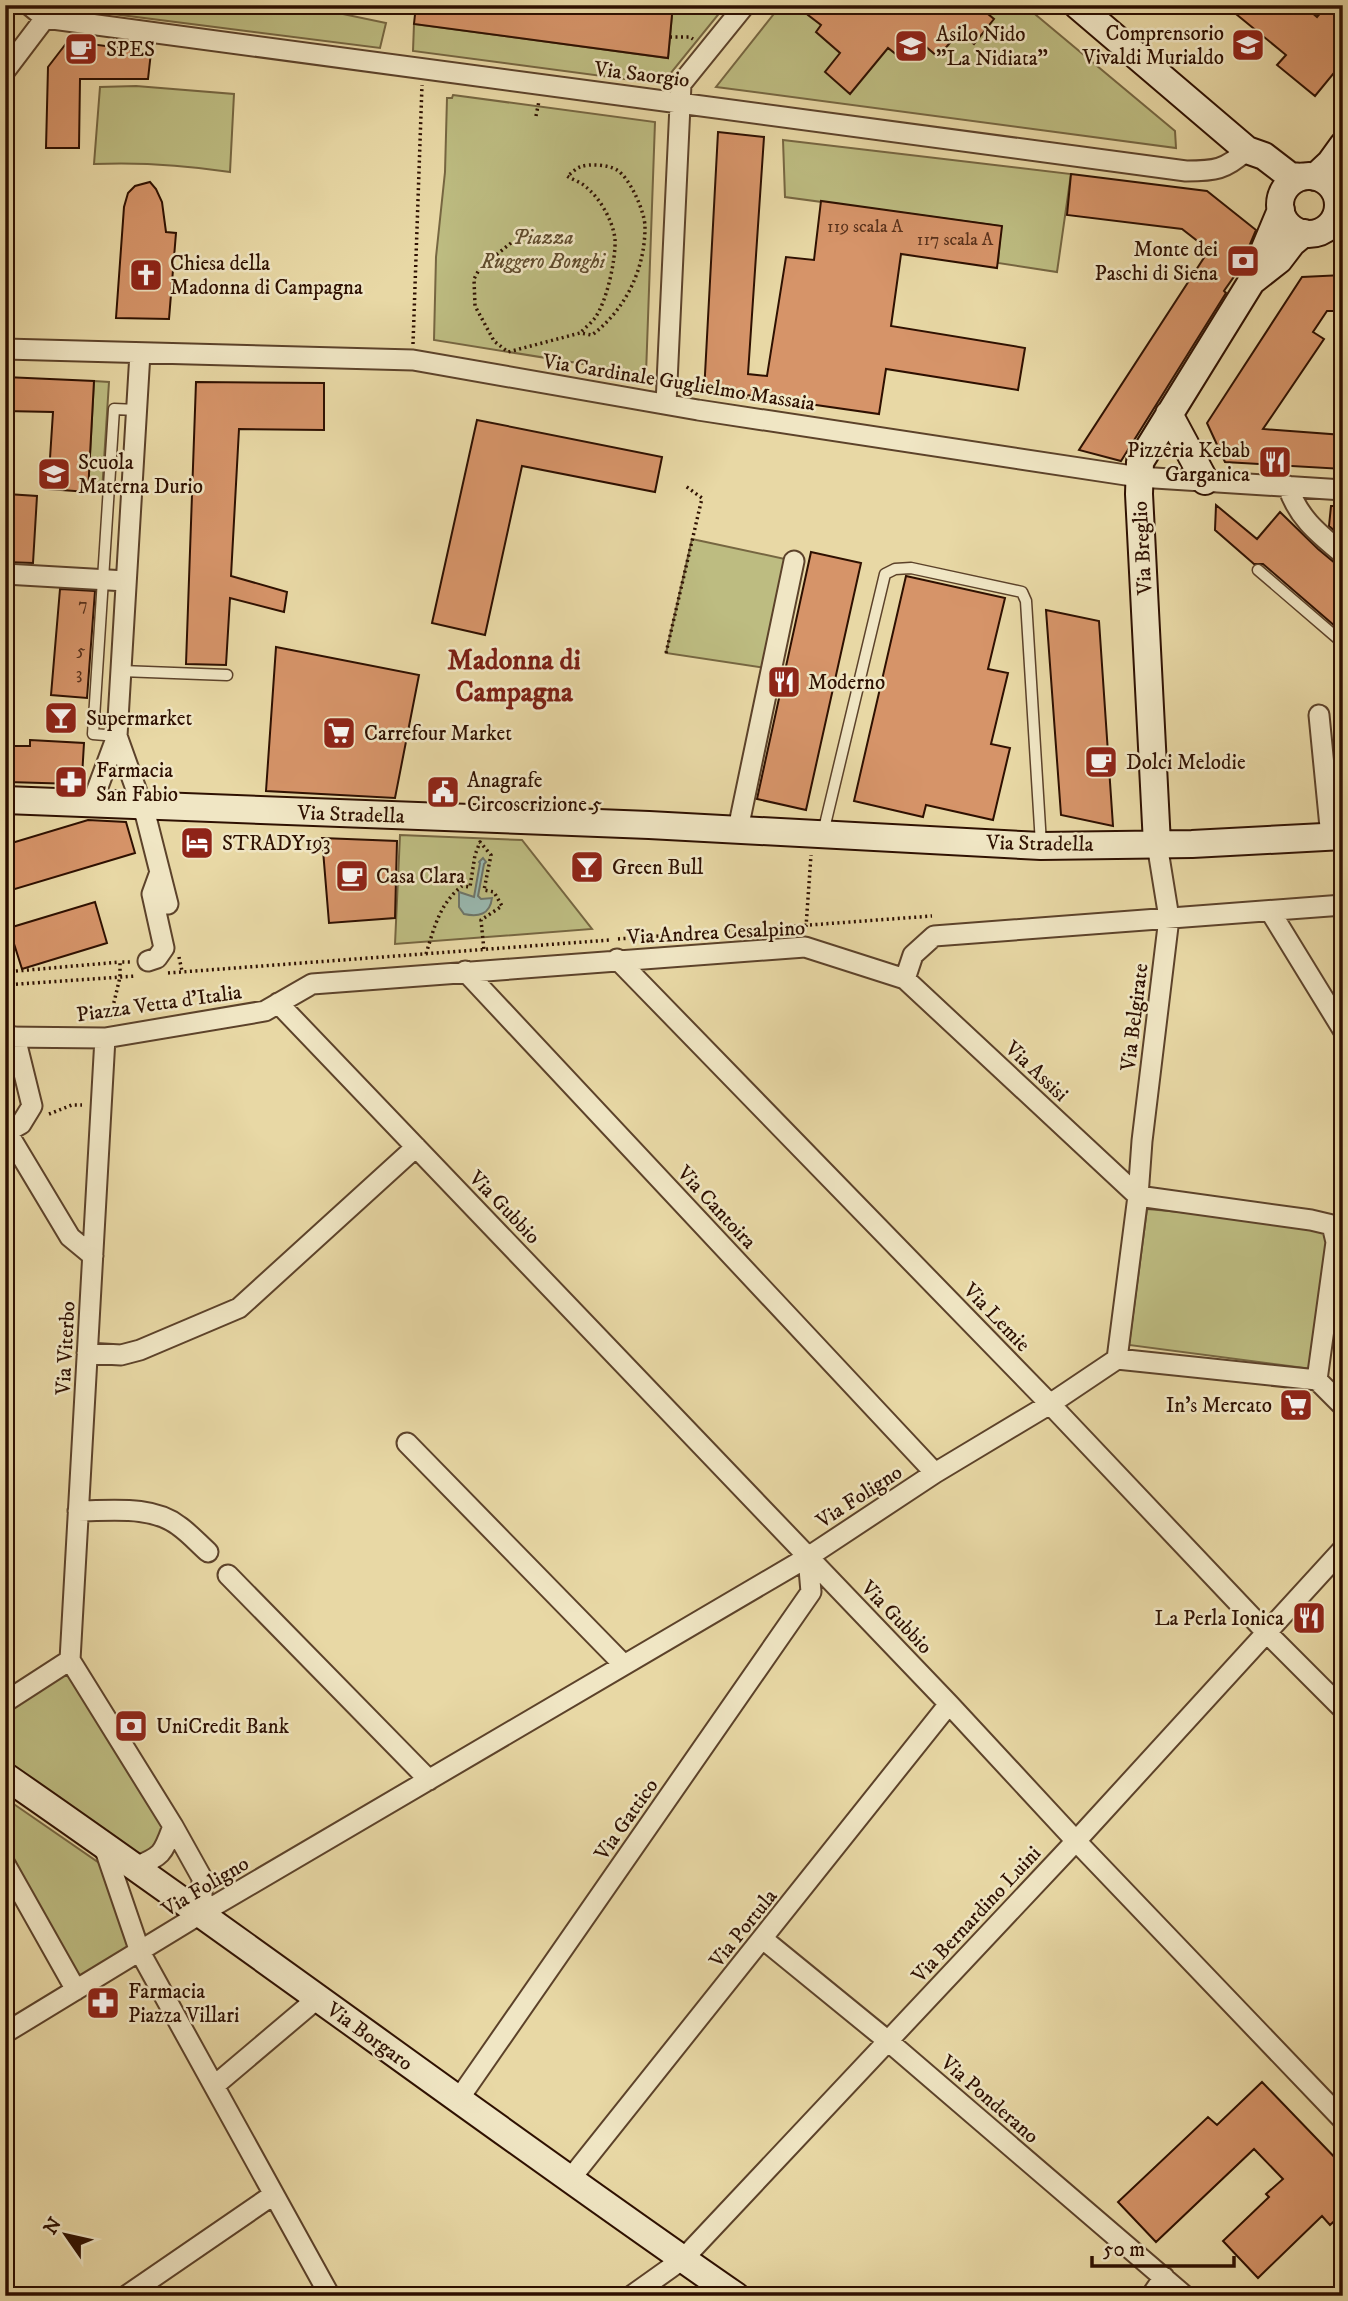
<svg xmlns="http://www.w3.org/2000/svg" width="1348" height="2301" font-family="'IM FELL DW Pica',serif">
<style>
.green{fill:#bdbc81;stroke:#766641;stroke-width:2}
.water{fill:#99b8af;stroke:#6e7569;stroke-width:2}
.building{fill:#d69469;stroke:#2e1001;stroke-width:2}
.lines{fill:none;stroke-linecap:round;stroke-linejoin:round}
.lane-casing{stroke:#5c422a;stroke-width:13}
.street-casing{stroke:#5c422a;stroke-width:23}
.secondary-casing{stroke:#2e1001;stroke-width:30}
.path{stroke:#2e1001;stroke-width:3.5;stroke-dasharray:2 3.5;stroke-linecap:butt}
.lane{stroke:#f0e6c4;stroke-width:10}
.street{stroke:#f0e6c4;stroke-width:19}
.secondary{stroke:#f0e6c4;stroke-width:26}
.labels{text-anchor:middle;stroke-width:5;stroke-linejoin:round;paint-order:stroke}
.number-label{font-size:18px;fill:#58311b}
.poi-label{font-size:21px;fill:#2e1001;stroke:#f0e6c4;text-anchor:start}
.street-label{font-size:21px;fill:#2e1001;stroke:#f0e6c4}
.park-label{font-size:21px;font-style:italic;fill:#604c2e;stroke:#f0e6c4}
.district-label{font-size:28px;font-weight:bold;fill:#7a1f14;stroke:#f0e6c4}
</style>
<rect width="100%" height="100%" fill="#e8d8a5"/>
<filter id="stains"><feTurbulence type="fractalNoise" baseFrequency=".00286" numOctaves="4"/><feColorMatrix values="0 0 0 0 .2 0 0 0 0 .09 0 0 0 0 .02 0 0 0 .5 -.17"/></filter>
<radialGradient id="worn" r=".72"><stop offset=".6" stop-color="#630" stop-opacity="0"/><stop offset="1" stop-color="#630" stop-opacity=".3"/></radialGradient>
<path class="green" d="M107 5H300L386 23 380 48 113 14Z
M680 5H726L662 84 413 51 414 24 668 58 672 15Z
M781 5H1024L1175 131 1176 148 716 87Z
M136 86 234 94 230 172C184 165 140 162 94 164L100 87Z
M453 95 655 122 646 374 434 340 436 257 445 172 447 98H452Z
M783 140 1071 174 1057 272 998 263 1001 226 785 197Z
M94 381 109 382 102 492H88Z
M692 539 794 561 772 669 666 653Z
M400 835 522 840 592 929 395 944Z
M1147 1209 1334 1226 1312 1369 1129 1345Z
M68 1669 166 1825C158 1851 157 1855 129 1855L5 1771V1710Z
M5 1798 102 1865 133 1949 78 1982 5 1852Z"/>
<path class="water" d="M483 858 486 862 484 864 478 896 481 899 492 898C490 915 478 917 464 914L459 907V892L474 897 480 863 479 862Z"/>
<path class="building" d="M416 5H605L630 8 633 5H680L672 15 668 58 414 24Z
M815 5H977L994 19 974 44 959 32 938 57 918 40 902 59 888 48 850 94 825 72 840 53 816 32 821 25 808 15Z
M1225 5H1303L1317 17 1327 5H1343V62L1315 96 1277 65 1286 55Z
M68 41 151 52 148 79H80L79 148H46L48 67Z
M718 132 764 137 748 374 767 376 786 257 814 260 821 201 1002 226 997 268 901 254 891 326 1025 348 1018 390 886 369 879 414 747 395 746 398 704 393Z
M1071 174 1207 191 1256 230 1240 268 1224 291 1226 293 1121 461 1079 450 1209 250 1182 229 1067 215Z
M150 182 156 189 162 202 166 232 176 233 169 319 116 318 124 207 128 193 135 186Z
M1343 275V311H1327L1313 332 1324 339 1263 429 1343 435V469L1225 462 1207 423 1302 277Z
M5 377 94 381 88 492 48 489 53 412 5 411Z
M196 382 324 383V430L239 429 231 576 287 592 284 612 230 598 226 665 186 664Z
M477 420 662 457 655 492 522 466 485 635 432 623Z
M7 494 37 496 33 563 5 562Z
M1216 505 1257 539 1280 512 1318 549 1335 563 1343 566V633L1263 564H1254L1215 530Z
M1331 506H1343V538L1329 526Z
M811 552 861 563 806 810 757 799Z
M906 576 1005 598 988 669 1008 673 991 744 1010 748 993 820 926 805 923 817 854 801Z
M60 589 95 591 87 698 51 695Z
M1046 610 1099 621 1113 826 1061 815Z
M276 647 419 675 395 798 266 791Z
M30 740 84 743 82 777 76 784 8 782 10 746H30Z
M88 820 126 822 135 853 5 892V845Z
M322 838 397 841 395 918 329 923Z
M95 902 107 943 22 969 9 928Z
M1262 2082 1343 2166V2213L1330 2225 1322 2216 1258 2278 1223 2241 1269 2197 1266 2194 1283 2179 1254 2149 1156 2242 1118 2202 1208 2117 1217 2125Z"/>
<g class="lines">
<defs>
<path id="lane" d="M1258 570 1343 643
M121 671 227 675
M117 736 93 734 114 409 137 410
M823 833 885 574 895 569 911 568 1022 592 1026 601 1041 844"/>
<path id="street" d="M29 5 45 18C425 70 806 119 1186 171 1215 171 1225 170 1247 150
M5 71 55 5
M1340 184 1343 182
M5 349 413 360 698 410 1139 477 1343 490
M666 404 681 84 745 5
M1288 486C1297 517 1319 534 1343 554
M5 574 126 581
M1319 715 1331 837
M117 736 146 817 168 904
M92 803 117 736 140 353
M738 829 794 561
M1270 911 1343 1030
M617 959 1050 1404 1266 1632 1343 1709
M148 961 157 958 164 948 152 894 160 872
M465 971 935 1473
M905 979 913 955 934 936 1343 905
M278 1003 949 1704 1076 1841 1343 2120
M5 1037 105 1038 265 1011 312 984 805 947 905 979 1138 1196
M7 1132 70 1237 93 1256
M5 1133 21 1124 32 1106 15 1037
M1138 1196 1311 1220 1332 1225 1336 1242 1317 1380 1117 1359 1138 1196 1142 1141 1169 918 1157 844
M87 1353 121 1355 140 1350 239 1308 416 1147
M1317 1380 1343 1406
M407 1443 624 1665
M78 1511C111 1511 152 1505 179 1526 189 1533 198 1543 208 1552
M228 1575 429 1780
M70 1660 105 1038
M70 1660 173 1826 202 1878V1913
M5 1702 70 1660
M103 1844 140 1952 330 2296
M5 1864 76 1990
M135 1867C163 1856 163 1853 173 1826
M763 1939 888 2041 1185 2296
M5 2033 202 1913 808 1557 935 1473 1050 1404 1117 1359
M214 2086 318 1998
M458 2100 811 1592 808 1557
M571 2178 949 1704
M126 2296 273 2195
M631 2296 683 2259 1076 1841 1343 1549
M1151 2296 1164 2277"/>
<path id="secondary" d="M1077 5 1247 150 1264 156 1290 176 1302 177
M1280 205a29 29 0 1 1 58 0a29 29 0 1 1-58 0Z
M1315 177 1330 163 1343 145
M1251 282 1279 260 1292 243 1304 233
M1169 414 1205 481
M5 800 649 825 1041 846 1192 844 1343 836
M1157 844 1139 494 1140 462 1250 284 1281 210
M5 1776C251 1946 490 2126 736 2296"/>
</defs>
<use href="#lane" class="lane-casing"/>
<use href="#street" class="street-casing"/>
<use href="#secondary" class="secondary-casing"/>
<path class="path" d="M705 5 714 12
M670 37H690L693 39
M536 116 539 101
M511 243 480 268 474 279 475 306 494 341 508 352 580 333 592 335C625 310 645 270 645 227 645 212 630 178 617 170 609 165 590 163 580 167 576 168 571 174 567 176 573 180 581 182 586 187 600 198 613 221 615 239 616 259 607 301 595 318 591 323 585 328 580 333
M413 344 422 85
M666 653 702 498 684 485
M806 927 811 855
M618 939 932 916
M426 954C434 928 440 903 462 886L470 887 475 855 480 842 491 855 484 890 494 892 502 906 481 920 484 950
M179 957 182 971
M5 972 120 962
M168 973 610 940
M5 985 136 976
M5 1010 8 1019
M110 1019 120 977V962H132
M49 1114 72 1105H82"/>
<use href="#lane" class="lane"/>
<use href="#street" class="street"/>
<use href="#secondary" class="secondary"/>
</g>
<defs>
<symbol id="school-square" viewBox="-11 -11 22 22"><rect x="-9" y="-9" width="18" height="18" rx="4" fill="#8f2418" stroke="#f0e6c4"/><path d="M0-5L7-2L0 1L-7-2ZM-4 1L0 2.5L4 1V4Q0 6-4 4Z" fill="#fff"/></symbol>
<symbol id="cafe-square" viewBox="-11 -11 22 22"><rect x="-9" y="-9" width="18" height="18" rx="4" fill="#8f2418" stroke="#f0e6c4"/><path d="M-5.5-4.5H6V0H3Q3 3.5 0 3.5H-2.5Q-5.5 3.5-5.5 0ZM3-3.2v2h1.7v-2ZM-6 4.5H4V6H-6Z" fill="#fff"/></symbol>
<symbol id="bank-square" viewBox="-11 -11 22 22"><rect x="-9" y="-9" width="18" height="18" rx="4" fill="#8f2418" stroke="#f0e6c4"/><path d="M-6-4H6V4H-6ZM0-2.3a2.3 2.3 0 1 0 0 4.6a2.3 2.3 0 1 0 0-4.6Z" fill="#fff"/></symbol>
<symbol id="church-square" viewBox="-11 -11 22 22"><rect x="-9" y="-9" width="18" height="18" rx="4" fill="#8f2418" stroke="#f0e6c4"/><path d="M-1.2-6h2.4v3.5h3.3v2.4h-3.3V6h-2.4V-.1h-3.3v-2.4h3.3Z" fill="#fff"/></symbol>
<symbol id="restaurant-square" viewBox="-11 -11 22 22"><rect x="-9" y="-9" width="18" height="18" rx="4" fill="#8f2418" stroke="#f0e6c4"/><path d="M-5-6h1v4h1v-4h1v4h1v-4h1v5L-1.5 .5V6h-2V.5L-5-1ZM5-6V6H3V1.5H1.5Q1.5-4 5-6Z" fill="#fff"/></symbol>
<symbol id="bar-square" viewBox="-11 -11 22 22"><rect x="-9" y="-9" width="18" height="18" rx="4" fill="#8f2418" stroke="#f0e6c4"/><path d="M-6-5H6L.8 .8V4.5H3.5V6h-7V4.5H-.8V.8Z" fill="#fff"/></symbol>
<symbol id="supermarket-square" viewBox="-11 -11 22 22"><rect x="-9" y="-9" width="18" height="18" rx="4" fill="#8f2418" stroke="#f0e6c4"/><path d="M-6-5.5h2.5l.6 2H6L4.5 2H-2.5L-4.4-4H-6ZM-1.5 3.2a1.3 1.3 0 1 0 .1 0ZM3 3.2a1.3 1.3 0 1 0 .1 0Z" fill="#fff"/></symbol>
<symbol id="pharmacy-square" viewBox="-11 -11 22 22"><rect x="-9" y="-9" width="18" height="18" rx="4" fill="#8f2418" stroke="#f0e6c4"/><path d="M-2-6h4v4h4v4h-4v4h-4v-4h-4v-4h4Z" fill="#fff"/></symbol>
<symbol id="civic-square" viewBox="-11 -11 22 22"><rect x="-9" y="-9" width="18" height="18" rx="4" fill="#8f2418" stroke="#f0e6c4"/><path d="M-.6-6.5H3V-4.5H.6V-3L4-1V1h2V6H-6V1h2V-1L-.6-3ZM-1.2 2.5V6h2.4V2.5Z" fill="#fff"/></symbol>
<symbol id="hotel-square" viewBox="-11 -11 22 22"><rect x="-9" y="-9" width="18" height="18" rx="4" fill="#8f2418" stroke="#f0e6c4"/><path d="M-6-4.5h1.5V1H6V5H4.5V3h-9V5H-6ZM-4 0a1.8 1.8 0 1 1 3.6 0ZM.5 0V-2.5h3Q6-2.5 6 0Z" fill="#fff"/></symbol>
</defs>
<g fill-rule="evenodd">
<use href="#school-square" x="1229" y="26" width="38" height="38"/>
<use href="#school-square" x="892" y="27" width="38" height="38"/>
<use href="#cafe-square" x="62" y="30" width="38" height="38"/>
<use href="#bank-square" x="1224" y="242" width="38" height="38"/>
<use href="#church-square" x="127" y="256" width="38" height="38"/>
<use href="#restaurant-square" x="1256" y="443" width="38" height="38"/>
<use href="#school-square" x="35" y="455" width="38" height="38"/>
<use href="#restaurant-square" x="765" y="663" width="38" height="38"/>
<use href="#bar-square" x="42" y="699" width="38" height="38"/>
<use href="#supermarket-square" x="320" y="714" width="38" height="38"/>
<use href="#cafe-square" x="1082" y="743" width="38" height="38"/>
<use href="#pharmacy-square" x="52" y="763" width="38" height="38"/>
<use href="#civic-square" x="424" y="773" width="38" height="38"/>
<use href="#hotel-square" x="178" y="824" width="38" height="38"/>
<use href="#bar-square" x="568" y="848" width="38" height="38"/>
<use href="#cafe-square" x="333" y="857" width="38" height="38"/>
<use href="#supermarket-square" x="1277" y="1386" width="38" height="38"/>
<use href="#restaurant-square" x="1290" y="1599" width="38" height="38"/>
<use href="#bank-square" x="112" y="1707" width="38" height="38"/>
<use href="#pharmacy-square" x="84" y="1984" width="38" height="38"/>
</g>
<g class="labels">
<g class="number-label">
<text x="865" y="232">119 scala A</text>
<text x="955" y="245">117 scala A</text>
<text x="83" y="610">7</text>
<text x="81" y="656">5</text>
<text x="79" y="679">3</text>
</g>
<g class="poi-label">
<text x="1224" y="40" text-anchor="end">Comprensorio<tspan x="1224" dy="24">Vivaldi Murialdo</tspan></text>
<text x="936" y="41">Asilo Nido<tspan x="936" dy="24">"La Nidiata"</tspan></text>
<text x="106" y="56">SPES</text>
<text x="1218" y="256" text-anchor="end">Monte dei<tspan x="1218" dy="24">Paschi di Siena</tspan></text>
<text x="170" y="270">Chiesa della<tspan x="170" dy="24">Madonna di Campagna</tspan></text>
<text x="1250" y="457" text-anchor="end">Pizzeria Kebab<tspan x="1250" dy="24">Garganica</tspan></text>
<text x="78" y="469">Scuola<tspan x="78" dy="24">Materna Durio</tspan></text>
<text x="808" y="689">Moderno</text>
<text x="86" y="725">Supermarket</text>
<text x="364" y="740">Carrefour Market</text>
<text x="1126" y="769">Dolci Melodie</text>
<text x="96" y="777">Farmacia<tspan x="96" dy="24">San Fabio</tspan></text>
<text x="467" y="787">Anagrafe<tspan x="467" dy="24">Circoscrizione 5</tspan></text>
<text x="222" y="850">STRADY193</text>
<text x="612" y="874">Green Bull</text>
<text x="376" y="883">Casa Clara</text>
<text x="1272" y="1412" text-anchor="end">In's Mercato</text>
<text x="1284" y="1625" text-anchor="end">La Perla Ionica</text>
<text x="156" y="1733">UniCredit Bank</text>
<text x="128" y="1998">Farmacia<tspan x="128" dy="24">Piazza Villari</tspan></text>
</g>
<g class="street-label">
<text transform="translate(642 74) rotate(7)" y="7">Via Saorgio</text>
<text transform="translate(679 382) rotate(9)" y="7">Via Cardinale Guglielmo Massaia</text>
<text transform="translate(1142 548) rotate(-93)" y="7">Via Breglio</text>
<text transform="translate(351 814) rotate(2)" y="7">Via Stradella</text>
<text transform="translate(1040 843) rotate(1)" y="7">Via Stradella</text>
<text transform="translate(716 932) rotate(-3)" y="7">Via Andrea Cesalpino</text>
<text transform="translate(159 1003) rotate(-8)" y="7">Piazza Vetta d'Italia</text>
<text transform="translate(1134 1017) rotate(-83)" y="7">Via Belgirate</text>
<text transform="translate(1037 1071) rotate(43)" y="7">Via Assisi</text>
<text transform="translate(505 1207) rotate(46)" y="7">Via Gubbio</text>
<text transform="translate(717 1207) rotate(47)" y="7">Via Cantoira</text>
<text transform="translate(997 1317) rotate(46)" y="7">Via Lemie</text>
<text transform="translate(65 1348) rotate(-87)" y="7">Via Viterbo</text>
<text transform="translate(859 1496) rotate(-33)" y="7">Via Foligno</text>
<text transform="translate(897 1617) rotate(46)" y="7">Via Gubbio</text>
<text transform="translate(626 1819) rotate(-55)" y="7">Via Gattico</text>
<text transform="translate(205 1886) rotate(-31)" y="7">Via Foligno</text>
<text transform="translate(976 1914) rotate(-47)" y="7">Via Bernardino Luini</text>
<text transform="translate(743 1928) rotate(-51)" y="7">Via Portula</text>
<text transform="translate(370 2036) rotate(36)" y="7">Via Borgaro</text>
<text transform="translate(990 2099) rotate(41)" y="7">Via Ponderano</text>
</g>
<g class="park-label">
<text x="543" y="244">Piazza<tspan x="543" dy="24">Ruggero Bonghi</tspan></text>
</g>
<g class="district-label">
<text x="514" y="669">Madonna di<tspan x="514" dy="32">Campagna</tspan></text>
</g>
</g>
<rect width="1348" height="2301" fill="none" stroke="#e8d8a5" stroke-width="28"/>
<rect x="7" y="7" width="1334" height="2287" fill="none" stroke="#2e1001" stroke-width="3.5"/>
<rect x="14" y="14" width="1320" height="2273" fill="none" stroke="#2e1001" stroke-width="2"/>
<g transform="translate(66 2235) rotate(304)" stroke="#f0e6c4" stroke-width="5" paint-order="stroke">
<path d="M0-5L12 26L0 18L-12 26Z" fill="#2e1001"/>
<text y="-10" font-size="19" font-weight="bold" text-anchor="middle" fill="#2e1001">N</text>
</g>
<path d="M1092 2256v10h142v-10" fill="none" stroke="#2e1001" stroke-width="3.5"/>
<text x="1103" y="2256" font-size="21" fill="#2e1001" stroke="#f0e6c4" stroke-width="5" paint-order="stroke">50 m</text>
<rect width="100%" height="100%" filter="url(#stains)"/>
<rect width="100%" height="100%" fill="url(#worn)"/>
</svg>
